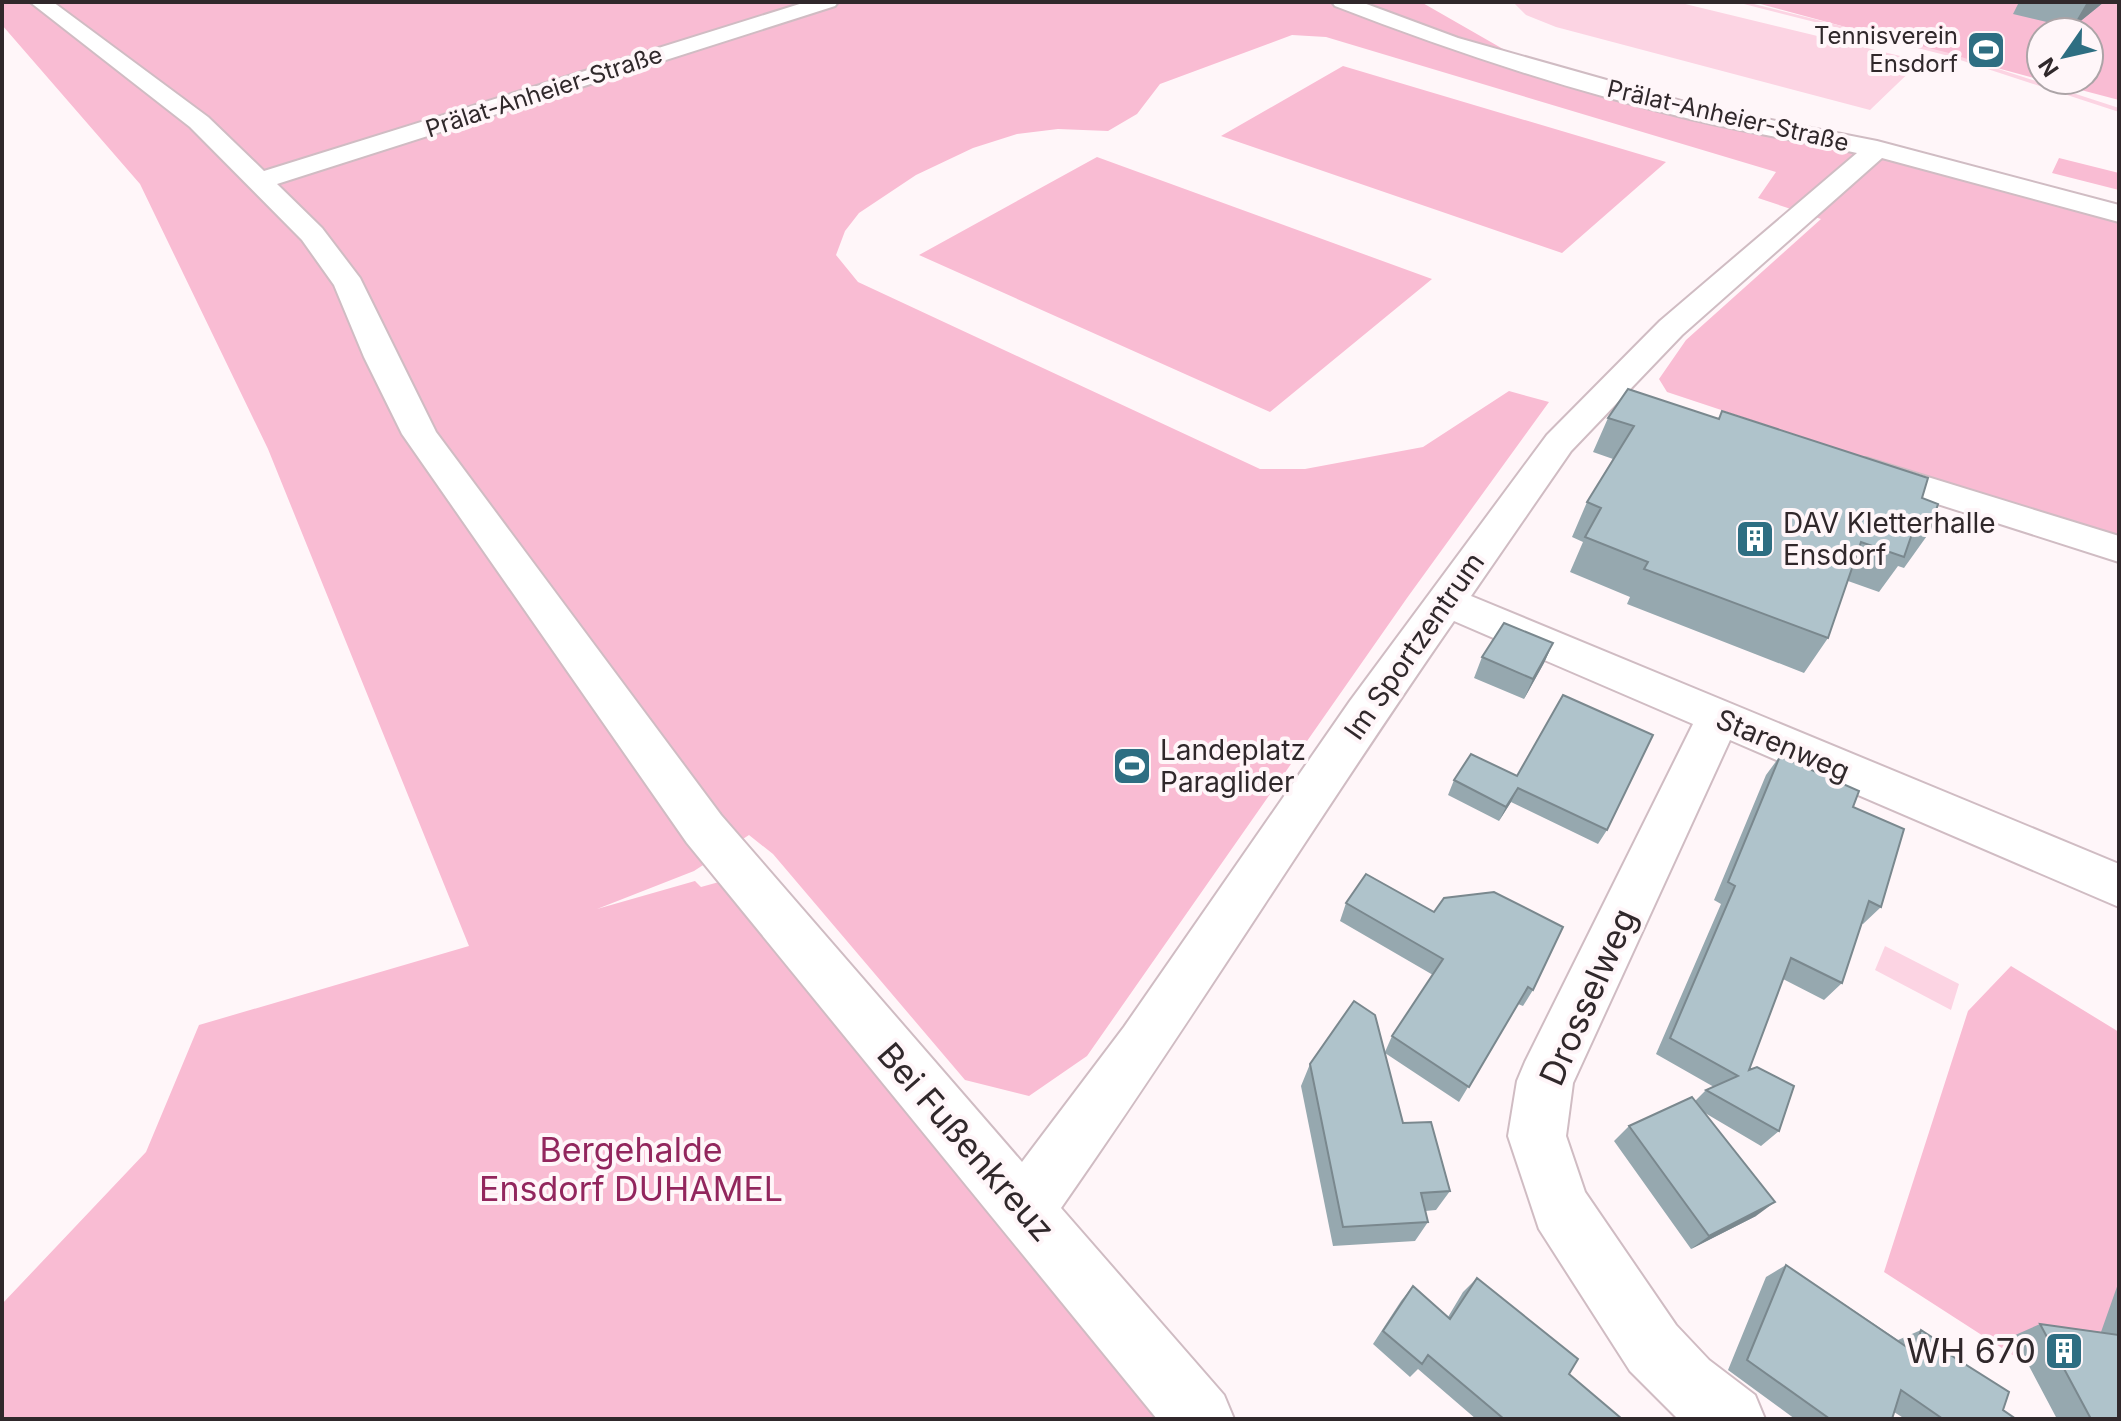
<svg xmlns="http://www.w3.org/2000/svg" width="2121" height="1421" font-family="Inter,sans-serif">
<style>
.green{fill:#f9bcd3}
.water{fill:#fcd4e3}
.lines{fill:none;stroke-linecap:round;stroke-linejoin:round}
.stream{fill:#fcd4e3;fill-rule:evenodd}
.minor-casing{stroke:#d0bcc3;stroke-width:4}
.minor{fill:#fff;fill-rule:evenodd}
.wall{fill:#96a8af}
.shaded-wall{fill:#7a888e}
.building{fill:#afc3cb;stroke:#7a888e;stroke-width:2}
.labels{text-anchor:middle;stroke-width:8;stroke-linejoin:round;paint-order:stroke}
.far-poi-label{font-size:24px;fill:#30282b;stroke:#fff6f9;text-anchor:end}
.far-street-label{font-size:24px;fill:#30282b;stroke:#fff6f9}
.poi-label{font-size:28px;fill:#30282b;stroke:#fff6f9;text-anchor:start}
.street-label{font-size:28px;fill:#30282b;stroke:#fff6f9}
.near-street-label{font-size:34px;fill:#30282b;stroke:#fff6f9}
.near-park-label{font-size:34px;fill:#92265d;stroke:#fff6f9}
.near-poi-label{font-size:34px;fill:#30282b;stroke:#fff6f9;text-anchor:end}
</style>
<rect width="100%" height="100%" fill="#fff6f9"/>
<path class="green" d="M2 2H1421L1510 53 1714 109 1872 139 2119 205V537L1917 475 1667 392 1659 379 1686 340 1821 219 1758 198 1776 172 1326 37 1292 35 1160 84 1137 114 1108 131 1058 129 1017 134 973 148 916 175 859 213 845 231 836 255 858 282 1260 469H1305L1423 447 1509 391 1549 402 1407 598 1087 1056 1029 1096 965 1080 773 854 749 835 694 871 597 909 695 881 701 887 719 882 1158 1419H2V1304L146 1152 199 1025 469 946 268 449 140 184 2 25Z
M1753 2H2119V100L2043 80H2089V32H2041V80Z
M1343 66 1666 162 1562 253 1221 136Z
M1097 157 1432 279 1270 412 919 255Z
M2059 158 2119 173V190L2052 173Z
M2011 966 2119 1032V1419H2112L1884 1272 1968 1011Z"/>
<path class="water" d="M1513 2H1677L1921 61 1870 110 1556 27 1526 15Z
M1885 946 1959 984 1951 1010 1875 970Z"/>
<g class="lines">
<path class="stream" d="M1736 2H1746L1949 53 2119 108V112L1945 55Z"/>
<defs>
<path id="minor" d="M30 2H53L208 117 264 171 806 2H838L835 6 277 184 322 228 360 278 436 432 721 815 1022 1162 1124 1027 1350 701 1547 435 1660 321 1857 153C1801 141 1745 132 1690 119 1569 90 1451 51 1335 6L1332 2H1361L1458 38 1695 105 1877 141 2119 205V222L1882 158 1682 335 1571 451 1471 596 2119 864V907L1730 740 1573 1083 1566 1136 1585 1192 1676 1325 1709 1360 1755 1395 1765 1419H1678L1630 1371 1539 1229 1508 1136 1517 1081 1525 1062 1693 724 1454 621C1320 814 1196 1015 1061 1208L1224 1395 1234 1419H1157L687 843 402 434 364 357 334 285 302 240 190 127Z
M1866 458 2119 536V562L1853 477 1848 469 1853 461Z"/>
</defs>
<use href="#minor" class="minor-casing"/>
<use href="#minor" class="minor"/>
</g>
<path class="wall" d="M2019 2H2104L2072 28 2013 14Z
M1608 418 1922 498 1929 533 1904 568 1898 566 1879 592 1848 581 1828 638 1804 673 1627 604 1630 597 1570 572 1583 542 1572 537 1587 502 1613 459 1593 452Z
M1553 643 1544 663 1524 699 1474 678 1482 657Z
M1471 754 1607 830 1598 844 1511 802 1499 821 1448 795 1454 780Z
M1780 756 1853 807 1881 907 1863 924 1861 923 1842 983 1824 1000 1783 979 1749 1070 1779 1131 1761 1146 1705 1113 1756 1216 1691 1249 1614 1141 1629 1126 1695 1101 1706 1090 1714 1087 1656 1054 1721 904 1714 900 1766 775Z
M1346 903 1533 990 1523 1006 1518 1004 1459 1102 1385 1053 1403 1123 1450 1191 1436 1210 1425 1211 1428 1222 1415 1241 1333 1246 1301 1086 1310 1064 1385 1052 1392 1036 1433 975 1340 921Z
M1786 1265 1898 1340 1921 1330 1949 1354 2003 1410 2016 1419H1905L1894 1412 1892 1419H1795L1728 1370 1766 1277Z
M1477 1278 1569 1374 1622 1419H1476L1418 1369 1410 1377 1373 1344 1401 1301 1413 1286 1448 1317 1463 1292Z
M2119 1281V1419H2057L2013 1336 2040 1324 2101 1332Z"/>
<path class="shaded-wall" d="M2089 2H2104L2072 28 2086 4Z
M1553 643 1544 663 1524 699 1533 679Z
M1518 788 1511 802 1499 821 1506 807Z
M1775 1202 1756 1216 1691 1249 1709 1236Z"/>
<path class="building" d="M1628 389 1719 419 1722 411 1928 478 1922 498 1938 504 1929 533 1914 528 1904 557 1861 542 1828 638 1644 569 1648 562 1585 537 1601 508 1587 502 1634 426 1608 418Z
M1504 623 1553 643 1533 679 1482 657Z
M1563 695 1653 735 1607 830 1518 788 1506 807 1454 780 1471 754 1517 776Z
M1780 756 1859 791 1853 807 1904 829 1881 907 1869 901 1842 983 1791 958 1749 1070 1757 1067 1794 1086 1779 1131 1706 1090 1738 1076 1670 1038 1735 886 1728 882Z
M1366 874 1434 912 1444 898 1494 892 1563 927 1533 990 1528 987 1469 1087 1392 1036 1443 959 1346 903Z
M1354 1001 1375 1015 1403 1123 1431 1122 1450 1191 1421 1193 1428 1222 1343 1227 1310 1064Z
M1692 1097 1775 1202 1709 1236 1629 1126Z
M1786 1265 1914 1352 1921 1330 1950 1349 1949 1354 2009 1392 2003 1410 2016 1419H1943L1901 1390 1892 1419H1830L1747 1360Z
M1477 1278 1578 1359 1569 1374 1622 1419H1504L1428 1355 1422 1364 1383 1331 1413 1286 1450 1319Z
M2040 1324 2119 1335V1419H2091Z"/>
<defs>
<symbol id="stadium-square" viewBox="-11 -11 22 22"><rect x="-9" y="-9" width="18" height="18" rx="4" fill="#2e6e82" stroke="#fff6f9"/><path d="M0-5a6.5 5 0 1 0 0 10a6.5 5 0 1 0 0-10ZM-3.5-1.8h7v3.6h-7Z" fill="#fff"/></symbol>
<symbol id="building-square" viewBox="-11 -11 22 22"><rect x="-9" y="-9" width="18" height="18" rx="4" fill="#2e6e82" stroke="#fff6f9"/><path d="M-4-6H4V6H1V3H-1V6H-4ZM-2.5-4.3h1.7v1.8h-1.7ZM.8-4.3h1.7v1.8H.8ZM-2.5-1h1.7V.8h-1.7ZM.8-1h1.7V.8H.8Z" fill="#fff"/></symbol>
</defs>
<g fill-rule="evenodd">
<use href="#stadium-square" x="1964" y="28" width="44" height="44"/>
<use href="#building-square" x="1733" y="517" width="44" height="44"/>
<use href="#stadium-square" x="1110" y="744" width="44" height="44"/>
<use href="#building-square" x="2042" y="1329" width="44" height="44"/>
</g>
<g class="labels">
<g class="far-poi-label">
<text x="1958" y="44">Tennisverein<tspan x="1958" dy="28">Ensdorf</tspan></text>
</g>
<g class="far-street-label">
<text transform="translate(544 92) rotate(-18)" y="8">Prälat-Anheier-Straße</text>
<text transform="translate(1728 116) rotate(13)" y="8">Prälat-Anheier-Straße</text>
</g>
<g class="poi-label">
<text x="1783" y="533">DAV Kletterhalle<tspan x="1783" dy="32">Ensdorf</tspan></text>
<text x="1160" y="760">Landeplatz<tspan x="1160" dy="32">Paraglider</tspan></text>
</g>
<g class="street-label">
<text transform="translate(1414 646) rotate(-55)" y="10">Im Sportzentrum</text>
<text transform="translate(1783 745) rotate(23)" y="10">Starenweg</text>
</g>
<g class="near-street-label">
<text transform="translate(1588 997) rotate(-66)" y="12">Drosselweg</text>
<text transform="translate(966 1142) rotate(49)" y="12">Bei Fußenkreuz</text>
</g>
<g class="near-park-label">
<text x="631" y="1162">Bergehalde<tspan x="631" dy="39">Ensdorf DUHAMEL</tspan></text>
</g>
<g class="near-poi-label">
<text x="2036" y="1363">WH 670</text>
</g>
</g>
<rect width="2121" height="1421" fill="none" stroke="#30282b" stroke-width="8"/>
<g transform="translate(2065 56) rotate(236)"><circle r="38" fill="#fff6f9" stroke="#aca4a7" stroke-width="2"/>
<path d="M0-6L14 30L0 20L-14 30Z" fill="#2e6e82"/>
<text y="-12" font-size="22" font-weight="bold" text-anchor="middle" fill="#30282b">N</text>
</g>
</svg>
